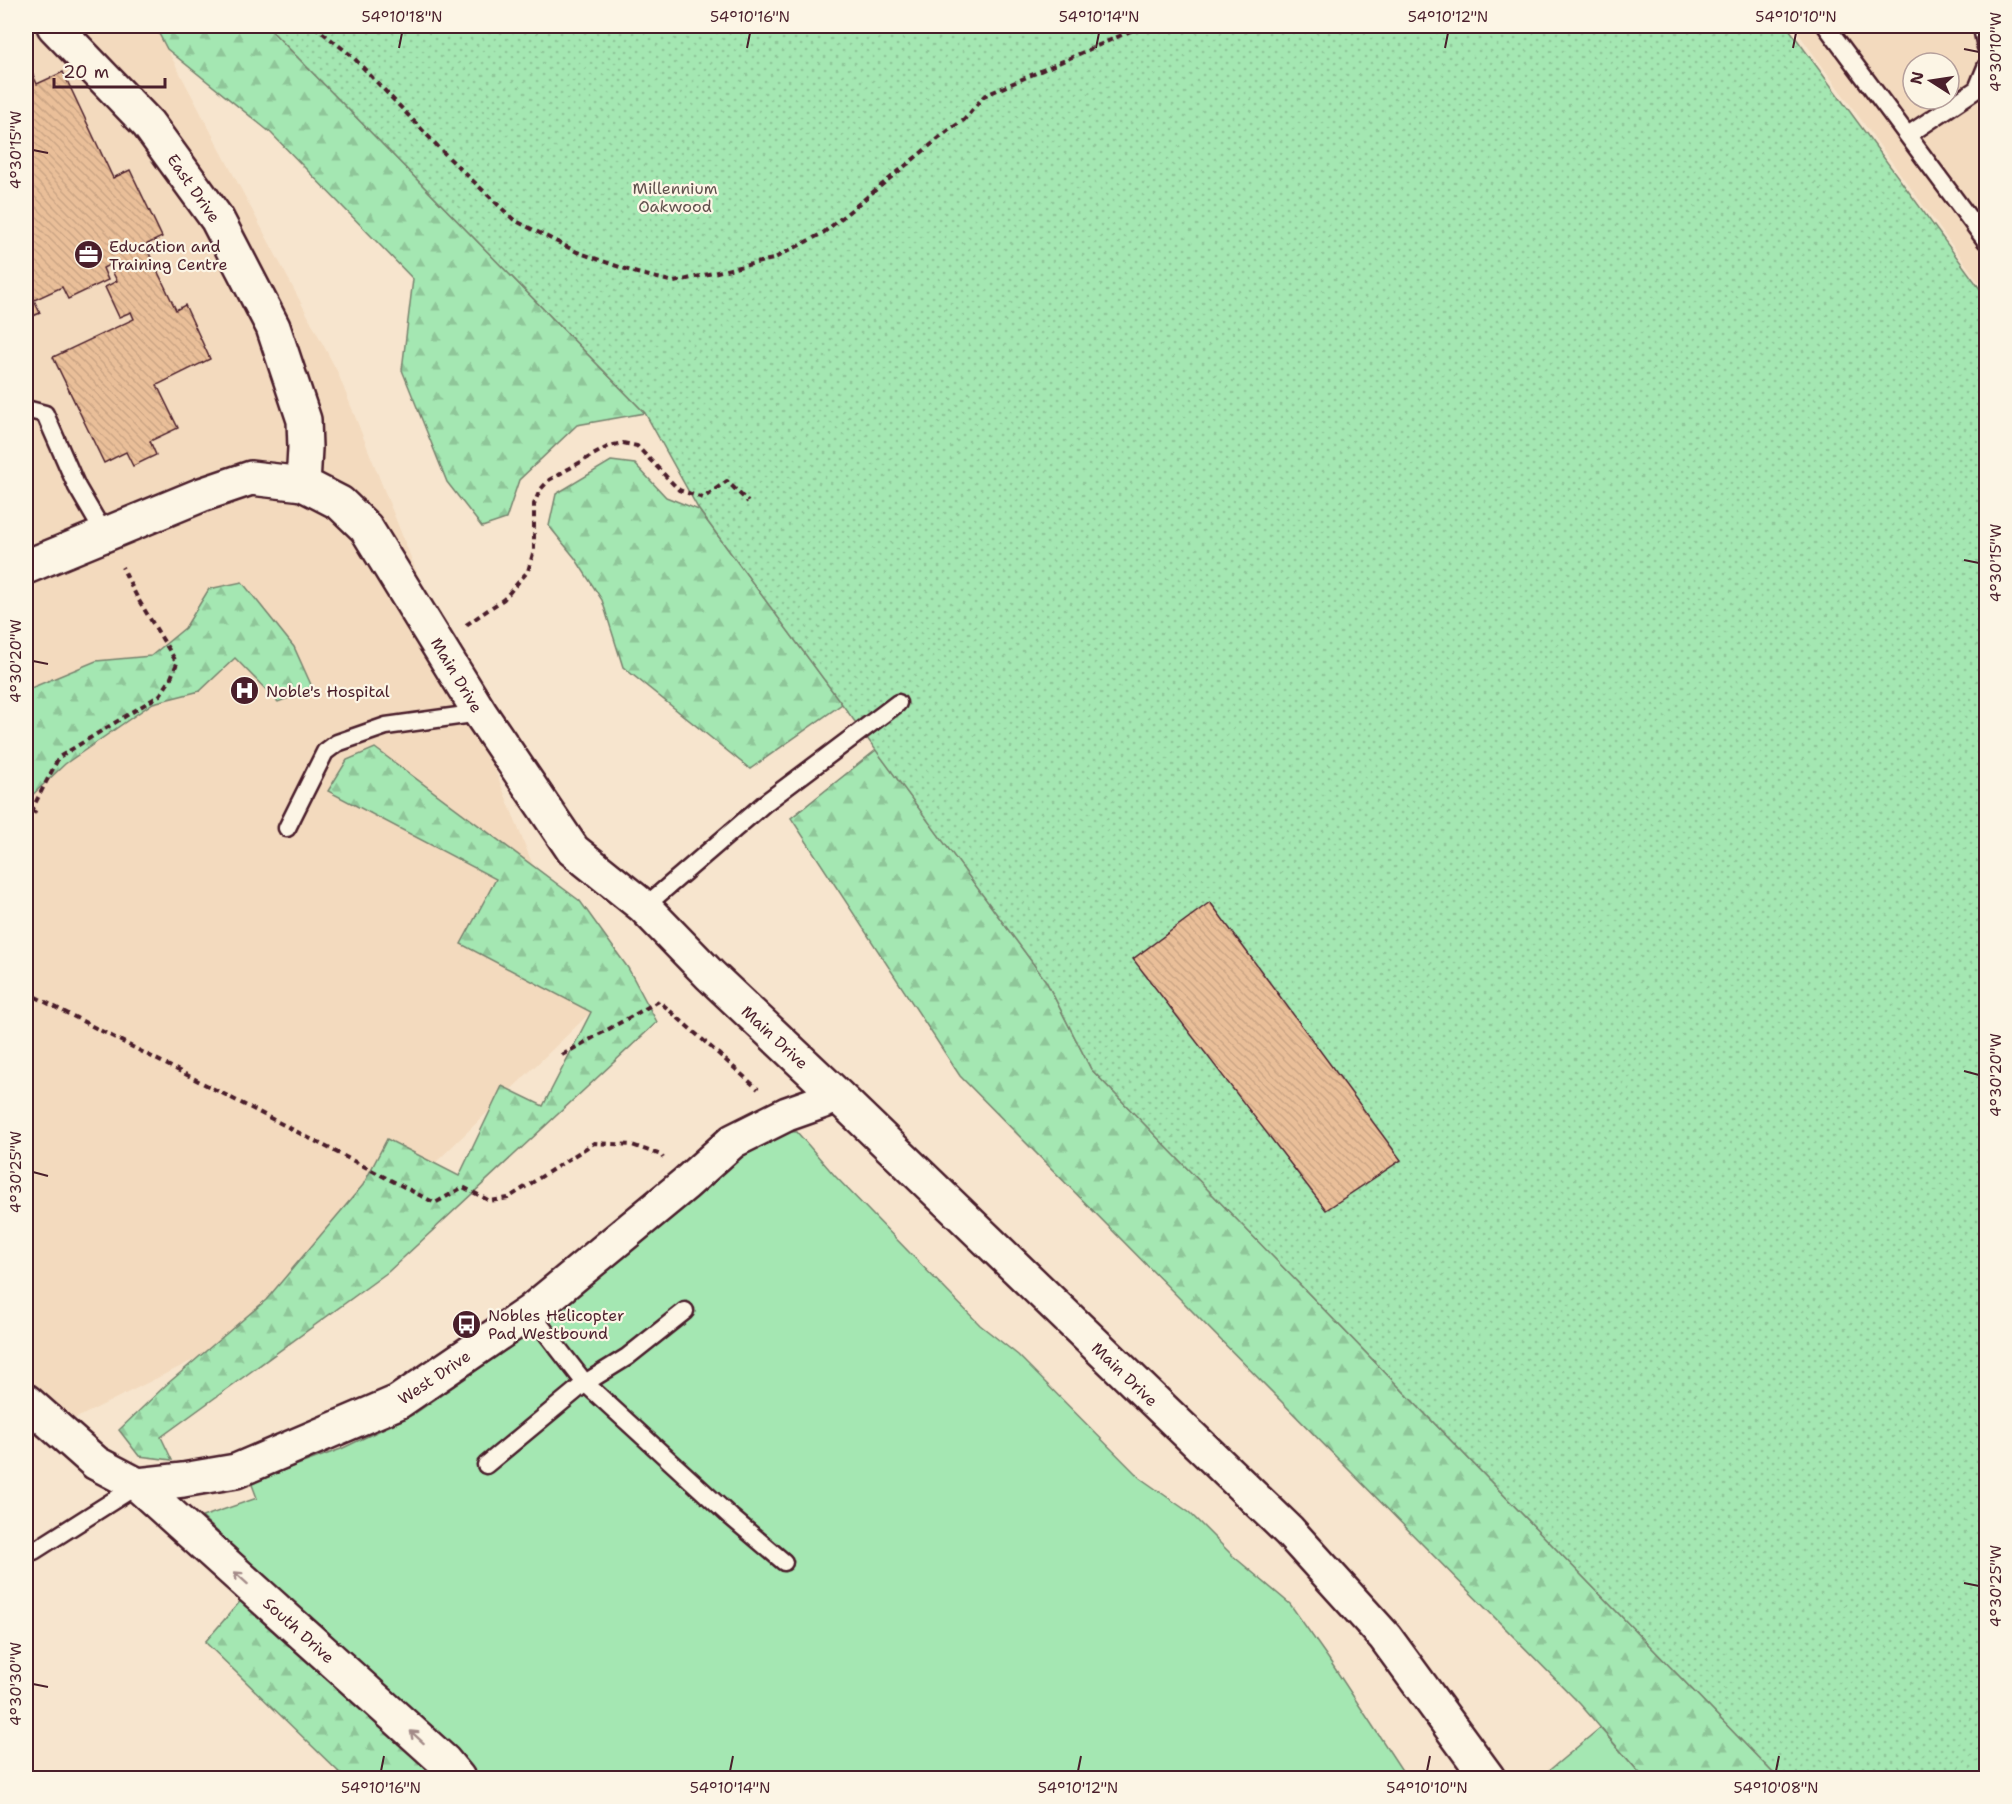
<svg xmlns="http://www.w3.org/2000/svg" width="2012" height="1804" font-family="'Shantell Sans',sans-serif">
<style>
.built{fill:#f3dabe;fill-rule:evenodd}
.green{fill:#a4e7b2;stroke:#77836e;stroke-width:1.5}
.forest{fill:url(#forest-firs);stroke:#77836e;stroke-width:1.5}
.park{fill:url(#park-dots);stroke:#77836e;stroke-width:1.5}
.building{fill:url(#building-back-hatch);stroke:#4a1f2b;stroke-width:1.5}
.lines{fill:none;stroke-linecap:round;stroke-linejoin:round}
.lane-casing{stroke:#4a1f2b;stroke-width:21}
.street-casing{stroke:#4a1f2b;stroke-width:38}
.path{stroke:#4a1f2b;stroke-width:4;stroke-dasharray:6 4.5;stroke-linecap:butt}
.lane{stroke:#fcf5e5;stroke-width:16}
.street{stroke:#fcf5e5;stroke-width:33}
.oneway{stroke:#a38a88}
.ticks{fill:none;stroke:#4a1f2b;stroke-width:2}
.labels{text-anchor:middle;stroke-width:4.5;stroke-linejoin:round;paint-order:stroke}
.street-label{font-size:16px;fill:#4a1f2b;stroke:#fcf5e5}
.park-label{font-size:16px;fill:#60514d;stroke:#fcf5e5}
.poi-label{font-size:16px;fill:#4a1f2b;stroke:#fcf5e5;text-anchor:start}
.neatline{fill:none;stroke:#4a1f2b;stroke-width:2}
.ticks-label{font-size:15px;text-anchor:middle;fill:#4a1f2b}
</style>
<defs>
<pattern id="forest-firs" width="22" height="20" patternUnits="userSpaceOnUse" patternTransform="scale(1.5)"><rect width="22" height="20" fill="#a4e7b2"/><path d="M5 1l3.5 6h-7zM16 11l3.5 6h-7z" fill="#8fc699"/></pattern>
<pattern id="park-dots" width="8" height="8" patternUnits="userSpaceOnUse" patternTransform="scale(1.5)"><rect width="8" height="8" fill="#a4e7b2"/><path d="M2 2h.1M6 6h.1" fill="none" stroke="#8fc699" stroke-width="1.8" stroke-linecap="round"/></pattern>
<pattern id="building-back-hatch" width="6" height="6" patternUnits="userSpaceOnUse" patternTransform="scale(1.5)"><rect width="6" height="6" fill="#eabf99"/><path d="M-1 5l2 2M0 0l6 6M5-1l2 2" fill="none" stroke="#caa484"/></pattern>
</defs>
<rect width="100%" height="100%" fill="#f7e5ce"/>
<filter id="ink" filterUnits="userSpaceOnUse"><feTurbulence type="fractalNoise" baseFrequency=".0167" numOctaves="2"/><feDisplacementMap in="SourceGraphic" scale="12" xChannelSelector="R" yChannelSelector="G"/><feConvolveMatrix kernelMatrix="1 2 1 2 8 2 1 2 1" color-interpolation-filters="sRGB"/></filter>
<g filter="url(#ink)">
<path class="built" d="M26 26H155L337 371 591 1012 272 1321 26 1443Z
M1793 26H1986V292ZM1913 63H1949V99H1913Z"/>
<path class="green" d="M778 1131 797 1132 835 1176 980 1325 1018 1355 1140 1478 1190 1513 1233 1556 1290 1604 1328 1658 1407 1778H479L202 1517 257 1498 251 1482 341 1449 414 1414 510 1347 573 1297 746 1144Z
M1600 1728 1644 1778H1540Z"/>
<path class="forest" d="M155 26H267L645 413 577 425 519 480 506 519 482 527 447 482 402 370 413 279 271 133 167 49Z
M611 461 635 464 666 497 699 510 842 704 750 769 623 667 602 600 575 558 549 526 556 494Z
M242 582 294 647 313 689 278 702 235 658 200 691 153 703 65 764 26 801V690L96 661 151 656 185 628 209 589Z
M375 748 580 901 628 968 657 1022 388 1272 161 1437 172 1460 139 1456 119 1430 166 1385 266 1300 363 1185 387 1139 459 1176 502 1086 543 1106 591 1012 461 944 496 879 328 791 347 760Z
M876 750 1046 981 1091 1069 1778 1778H1644L1580 1704 960 1076 791 818Z
M263 1575 479 1778H345L205 1642Z"/>
<path class="park" d="M267 26H1787L1986 297V1778H1778L1091 1069 1046 981 699 510 645 413Z"/>
<path class="building" d="M26 59 37 84 63 72 113 178 130 170 162 237 145 245 176 310 185 305 210 359 157 385 178 428 150 441 156 455 133 466 126 452 104 463 53 357 134 319 131 312 119 317 105 287 117 281 109 265 103 268 108 280 68 299 62 287 34 300 40 313 26 319V218L33 214 26 198Z
M1210 902 1401 1160 1326 1210 1133 959Z"/>
<g class="lines">
<defs>
<path id="lane" d="M1826 26 1986 241
M1980 26 1982 28 1986 47
M1908 135 1977 89 1986 67
M26 409 45 414 77 487 105 535
M287 828 325 752 337 743 386 726 480 713
M644 907 765 803 898 703
M530 1312 585 1383 731 1517 784 1562
M486 1465 585 1383 627 1357 685 1311
M26 1552 34 1551 138 1485"/>
<path id="street" d="M54 26 148 124 217 219 273 327 304 420 305 448 303 484
M26 567 201 495 251 478 303 484 340 503 366 528 480 713 573 850 644 907 710 975 838 1096 1289 1531 1385 1637 1488 1778
M26 1401 96 1463 138 1485 183 1480 236 1471 398 1402 530 1312 685 1184 733 1141 787 1114 838 1096
M138 1485 444 1761 458 1778"/>
</defs>
<use href="#lane" class="lane-casing"/>
<use href="#street" class="street-casing"/>
<path class="path" d="M314 26 352 56 447 156 514 220 577 252 637 273 674 282 773 259 823 233 949 130 964 120 984 96 1142 26
M466 625 504 599 528 571 534 550V504L540 490 549 480 609 446 623 443 637 446 679 490 703 498 727 481 748 502
M31 810 38 814
M26 821 59 757 160 695 170 680 177 663 138 599 122 567
M26 992 435 1203 463 1187 490 1201 508 1198 594 1143 632 1145 661 1155 663 1158
M562 1055 659 1001 758 1089"/>
<use href="#lane" class="lane"/>
<use href="#street" class="street"/>
</g>
<defs><path id="oneway-shaft" d="M-6 0H5M1.5-3L5.5 0L1.5 3" fill="none" stroke-width="1.6" stroke-linecap="round" stroke-linejoin="round" transform="scale(1.5)"/></defs>
<g class="oneway">
<use href="#oneway-shaft" transform="translate(241 1578) rotate(-138)"/>
<use href="#oneway-shaft" transform="translate(417 1737) rotate(-138)"/>
</g>
</g>
<path class="ticks" d="M399 48 402 33M747 48 750 33M1096 48 1099 33M1445 48 1448 33M1793 48 1796 33M1964 49 1979 52M33 150 48 153M1964 560 1979 563M33 661 48 664M1964 1071 1979 1075M33 1172 48 1176M1964 1583 1979 1586M33 1684 48 1687M381 1771 384 1756M730 1771 733 1756M1078 1771 1081 1756M1427 1771 1430 1756M1776 1771 1779 1756"/>
<defs>
<symbol id="office-disc" viewBox="-11 -11 22 22"><circle r="9.5" fill="#4a1f2b" stroke="#fcf5e5"/><path d="M-6-3h4V-5.5h4V-3h4V5H-6ZM-1-4.5V-3h2v-1.5ZM-6 0V1H6V0Z" fill="#fff"/></symbol>
<symbol id="hospital-disc" viewBox="-11 -11 22 22"><circle r="9.5" fill="#4a1f2b" stroke="#fcf5e5"/><path d="M-5-5h3v3.5h4V-5h3V5h-3V1.5h-4V5h-3Z" fill="#fff"/></symbol>
<symbol id="bus-disc" viewBox="-11 -11 22 22"><circle r="9.5" fill="#4a1f2b" stroke="#fcf5e5"/><path d="M-5-6H5V4H4V6H2V4H-2V6H-4V4H-5ZM-3.5-4V0h7V-4ZM-3.5 1.2v1.5H-2V1.2ZM2 1.2v1.5H3.5V1.2Z" fill="#fff"/></symbol>
</defs>
<g fill-rule="evenodd">
<use href="#office-disc" x="72" y="238" width="33" height="33"/>
<use href="#hospital-disc" x="228" y="674" width="33" height="33"/>
<use href="#bus-disc" x="450" y="1308" width="33" height="33"/>
</g>
<g class="labels">
<g class="street-label">
<text transform="translate(194 188) rotate(55)" y="6">East Drive</text>
<text transform="translate(457 675) rotate(59)" y="6">Main Drive</text>
<text transform="translate(775 1037) rotate(43)" y="6">Main Drive</text>
<text transform="translate(1125 1374) rotate(44)" y="6">Main Drive</text>
<text transform="translate(434 1377) rotate(-34)" y="6">West Drive</text>
<text transform="translate(299 1630) rotate(42)" y="6">South Drive</text>
</g>
<g class="park-label">
<text x="675" y="194">Millennium<tspan x="675" dy="18">Oakwood</tspan></text>
</g>
<g class="poi-label">
<text x="109" y="252">Education and<tspan x="109" dy="18">Training Centre</tspan></text>
<text x="266" y="697">Noble's Hospital</text>
<text x="488" y="1321">Nobles Helicopter<tspan x="488" dy="18">Pad Westbound</tspan></text>
</g>
</g>
<rect width="2012" height="1804" fill="none" stroke="#fcf5e5" stroke-width="66"/>
<g transform="translate(1931 81) rotate(282)"><circle r="28" fill="#fcf5e5" stroke="#b59f9b" stroke-width="1.5"/>
<path d="M0-4.5L10 22L0 15L-10 22Z" fill="#4a1f2b"/>
<text y="-9" font-size="16" font-weight="bold" text-anchor="middle" fill="#4a1f2b">N</text>
</g>
<path d="M54 78v9h111v-9" fill="none" stroke="#4a1f2b" stroke-width="3"/>
<text x="63" y="78" font-size="18" fill="#4a1f2b" stroke="#fcf5e5" stroke-width="4.5" paint-order="stroke">20 m</text>
<rect x="33" y="33" width="1946" height="1738" class="neatline"/>
<g class="ticks-label">
<text x="402" y="22">54°10'18"N</text>
<text x="750" y="22">54°10'16"N</text>
<text x="1099" y="22">54°10'14"N</text>
<text x="1448" y="22">54°10'12"N</text>
<text x="1796" y="22">54°10'10"N</text>
<text transform="translate(1996 52) rotate(-90)" y="5">4°30'10"W</text>
<text transform="translate(16 150) rotate(-90)" y="5">4°30'15"W</text>
<text transform="translate(1996 563) rotate(-90)" y="5">4°30'15"W</text>
<text transform="translate(16 661) rotate(-90)" y="5">4°30'20"W</text>
<text transform="translate(1996 1075) rotate(-90)" y="5">4°30'20"W</text>
<text transform="translate(16 1172) rotate(-90)" y="5">4°30'25"W</text>
<text transform="translate(1996 1586) rotate(-90)" y="5">4°30'25"W</text>
<text transform="translate(16 1684) rotate(-90)" y="5">4°30'30"W</text>
<text x="381" y="1793">54°10'16"N</text>
<text x="730" y="1793">54°10'14"N</text>
<text x="1078" y="1793">54°10'12"N</text>
<text x="1427" y="1793">54°10'10"N</text>
<text x="1776" y="1793">54°10'08"N</text>
</g>
</svg>
